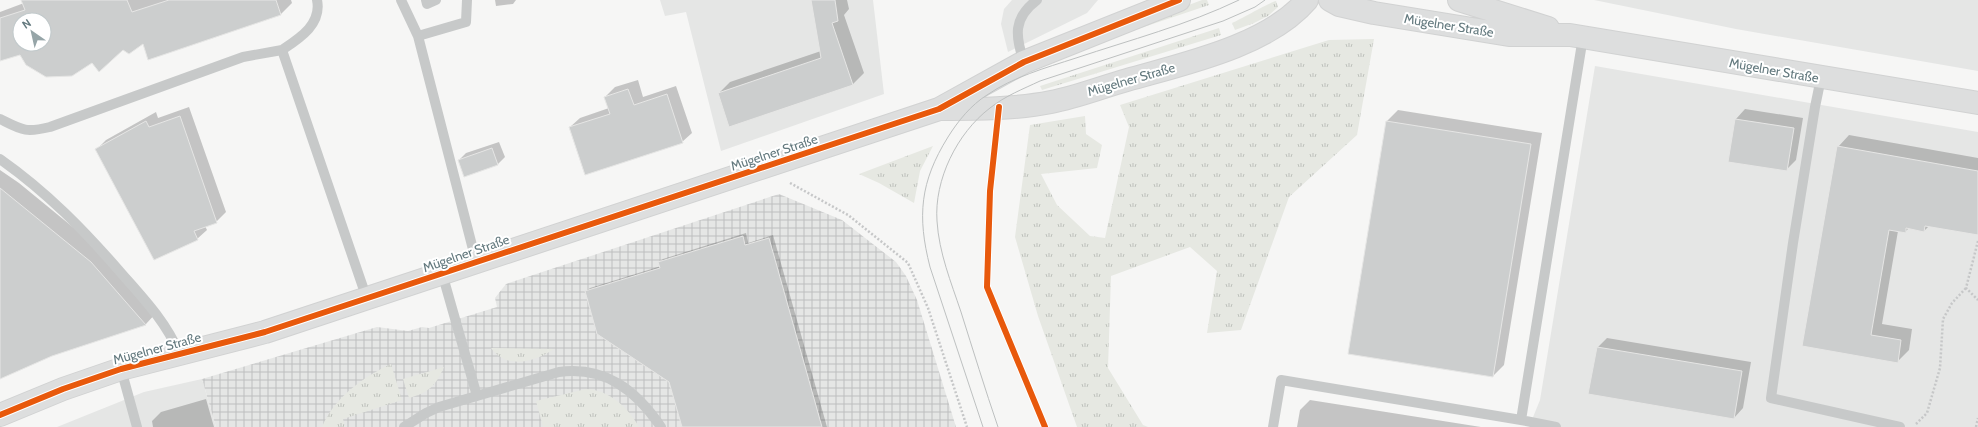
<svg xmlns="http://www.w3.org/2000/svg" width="1978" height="427" font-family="Cabin,sans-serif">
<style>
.built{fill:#e5e6e5}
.industrial{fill:url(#industrial-grid)}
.grass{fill:url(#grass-tufts)}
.shadow{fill:#0003;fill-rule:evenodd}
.building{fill:#cccece;stroke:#e6e6e5;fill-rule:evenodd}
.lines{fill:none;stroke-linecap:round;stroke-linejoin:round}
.secondary-casing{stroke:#d1d2d2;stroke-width:24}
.path{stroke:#c6c7c8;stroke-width:2.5;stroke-dasharray:2 2;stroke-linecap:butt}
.lane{stroke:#c7c9c9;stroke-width:10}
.secondary{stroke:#dddede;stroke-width:22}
.tram{stroke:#bdc0c0;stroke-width:1}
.cycleway-casing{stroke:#fff;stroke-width:8}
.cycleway{stroke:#e8590c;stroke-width:6}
.labels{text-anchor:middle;stroke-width:4;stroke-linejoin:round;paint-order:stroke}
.street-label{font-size:13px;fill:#63797e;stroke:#fff}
</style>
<defs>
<pattern id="industrial-grid" width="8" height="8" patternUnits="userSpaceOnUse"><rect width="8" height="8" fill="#e5e6e5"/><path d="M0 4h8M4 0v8" fill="none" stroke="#bdbfbf"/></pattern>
<pattern id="grass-tufts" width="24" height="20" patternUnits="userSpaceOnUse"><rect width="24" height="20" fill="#e6e8e2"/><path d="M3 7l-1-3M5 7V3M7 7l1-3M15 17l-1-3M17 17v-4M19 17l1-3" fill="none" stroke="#bec1bc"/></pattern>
</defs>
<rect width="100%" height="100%" fill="#f6f6f5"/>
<path class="built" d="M660 0H873L884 94 721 151 686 12 665 16Z
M1012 0H1098L1087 13 1008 52 1001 24 1004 9Z
M1594 0H1978V71L1736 29Z
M1595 66 1978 132V427H1529L1540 400Z
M202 379 216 427H57L144 392Z"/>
<path class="industrial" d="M779 194 842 220 896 262 906 276 917 300 956 427H216L202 379 377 327 408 331 422 327 429 328 497 307 495 298 506 284Z"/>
<path class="grass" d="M1202 0H1207L1209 5 1126 33 1130 27Z
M1276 1 1278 7 1268 16 1254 23 1235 30 1232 23C1241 19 1270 2 1276 1Z
M1219 28 1221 35 1042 90 1040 86Z
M1374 39 1357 135 1289 197 1241 330 1207 333 1217 271 1190 247 1111 276 1108 368 1143 425 1148 427H1077L1038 316 1015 237 1030 125 1085 116 1086 134 1102 145 1097 168 1041 174 1057 205 1090 236 1105 238 1129 127 1120 105 1329 40Z
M933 146 920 171 914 203 879 183 859 174Z
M491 348 554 349C535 362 507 370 491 348Z
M391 364 402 400 343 419 345 427H322C334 398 363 377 391 364Z
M444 367C435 387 429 392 409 398L403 379Z
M586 389C609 390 628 407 639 427H543L536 401Z"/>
<path class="shadow" d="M22 0H291L292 3 281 14 149 59 143 42 92 62 21 54 0 59V12L24 3ZM20 20H44V44H20Z
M495 0H516L513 4 496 6Z
M812 0H847L849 9 844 15 864 73 853 84 719 93 730 82 821 51Z
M638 80 643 97 676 86 692 133 682 142 570 127 580 118 609 108 605 97 615 87Z
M189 107 226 212 216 222 205 226 207 230 197 239 96 150 106 140 156 112 158 118Z
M1745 109 1803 118 1796 160 1786 170 1729 161 1736 119Z
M1398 110 1542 133 1504 365 1493 376 1349 353 1387 121Z
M1849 135 1978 158V234L1929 226 1924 231 1909 228 1905 232 1898 231 1882 324 1912 329 1909 350 1897 362 1803 345 1838 147Z
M499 142 505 157 498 164 464 176 459 160 466 153Z
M0 170 19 183 102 251 157 312 146 324 46 357 0 378Z
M746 233 748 243 773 235 827 427H683L670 382 586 291 590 288 661 266 660 262 663 259Z
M1607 338 1751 362 1743 408 1734 418 1598 347Z
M206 399 214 427H153L152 421 161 412Z
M1310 400 1481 427H1297L1300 410Z"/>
<path class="building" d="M21 0H127L132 12 169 0H276L281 15 148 60 143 44 129 54 123 50 99 72 92 63 72 76 46 77 26 65 20 55 0 61V18L25 10ZM20 20H44V44H20Z
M811 0H835L838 21 832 23 853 85 729 127 718 93 821 58Z
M628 89 634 105 667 94 683 143 585 175 569 127 610 114 604 97Z
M180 116 217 223 194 231 198 240 154 260 95 149 146 121 149 127Z
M1735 119 1794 128 1787 171 1728 162Z
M1386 121 1531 144 1493 377 1348 354Z
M1837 146 1978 171V235L1925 226 1924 232 1906 228V233L1889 230 1871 335 1901 340 1898 363 1802 346Z
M492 148 498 165 464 177 458 160Z
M0 188 91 262 146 325 52 356 0 379Z
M743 236 745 245 769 238 822 427H682L669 382 597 334 585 291 660 268 658 262Z
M1597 347 1742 371 1734 419 1588 394Z"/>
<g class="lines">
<defs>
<path id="secondary" d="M1330 0 1339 5 1374 13 1509 35H1570L1978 103
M1459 0 1548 28
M942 109C977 109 1017 109 1051 102 1077 97 1102 87 1127 80 1183 64 1268 46 1307 0
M0 415 63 389 121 369 265 332 939 109 1024 62 1179 0"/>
</defs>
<use href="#secondary" class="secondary-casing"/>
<path class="path" d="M790 183 848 215 908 263 928 308 967 427
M1978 241 1966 288 1978 300
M1916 424 1927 413 1940 368 1943 319 1952 303 1966 288
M1976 427 1978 418"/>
<path class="lane" d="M317 0C322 24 300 38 282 50L367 299
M401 0 418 36 466 22 467 0
M426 0 427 4 436 0
M418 36 476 261
M1024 62C1015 36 1013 18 1037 0
M1821 78 1815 107 1793 243 1771 398 1900 427
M0 119C22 130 25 133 50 127L243 57 282 50
M0 159C47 192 85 231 122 274 144 299 166 322 179 353
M442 273 477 396
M121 369 137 427
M404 427 426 413 439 407 559 372C605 366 636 390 661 427
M1273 427 1281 380 1521 420
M1556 427 1521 420 1583 37"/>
<use href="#secondary" class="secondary"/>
<path class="tram" d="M983 427 930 267C917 216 920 182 948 137 958 121 971 105 987 95 1013 77 1045 68 1076 58 1130 40 1187 25 1239 0
M998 427C985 389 973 350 961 312 951 282 939 253 937 221 934 180 957 133 990 108 1005 96 1023 89 1040 81L1223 21 1255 7 1265 0"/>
<defs>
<path id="cycleway" d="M999 107 990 191 987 287 1045 427
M0 415 63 389 121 369 265 332 939 109 1024 62 1179 0"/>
</defs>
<use href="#cycleway" class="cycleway-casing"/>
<use href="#cycleway" class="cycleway"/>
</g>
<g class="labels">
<g class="street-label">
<text transform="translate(1449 25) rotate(9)" y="5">Mügelner Straße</text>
<text transform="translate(1774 70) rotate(10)" y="5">Mügelner Straße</text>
<text transform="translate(1131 79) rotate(-16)" y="5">Mügelner Straße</text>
<text transform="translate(774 152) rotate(-18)" y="5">Mügelner Straße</text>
<text transform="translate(466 253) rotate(-19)" y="5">Mügelner Straße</text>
<text transform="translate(157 348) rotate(-15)" y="5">Mügelner Straße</text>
</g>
</g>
<g transform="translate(32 32) rotate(326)"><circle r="19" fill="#ffffff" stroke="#c1c9cb"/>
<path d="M0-3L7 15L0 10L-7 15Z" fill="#96a5a8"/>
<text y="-6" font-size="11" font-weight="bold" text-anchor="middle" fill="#63797e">N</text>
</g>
</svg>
